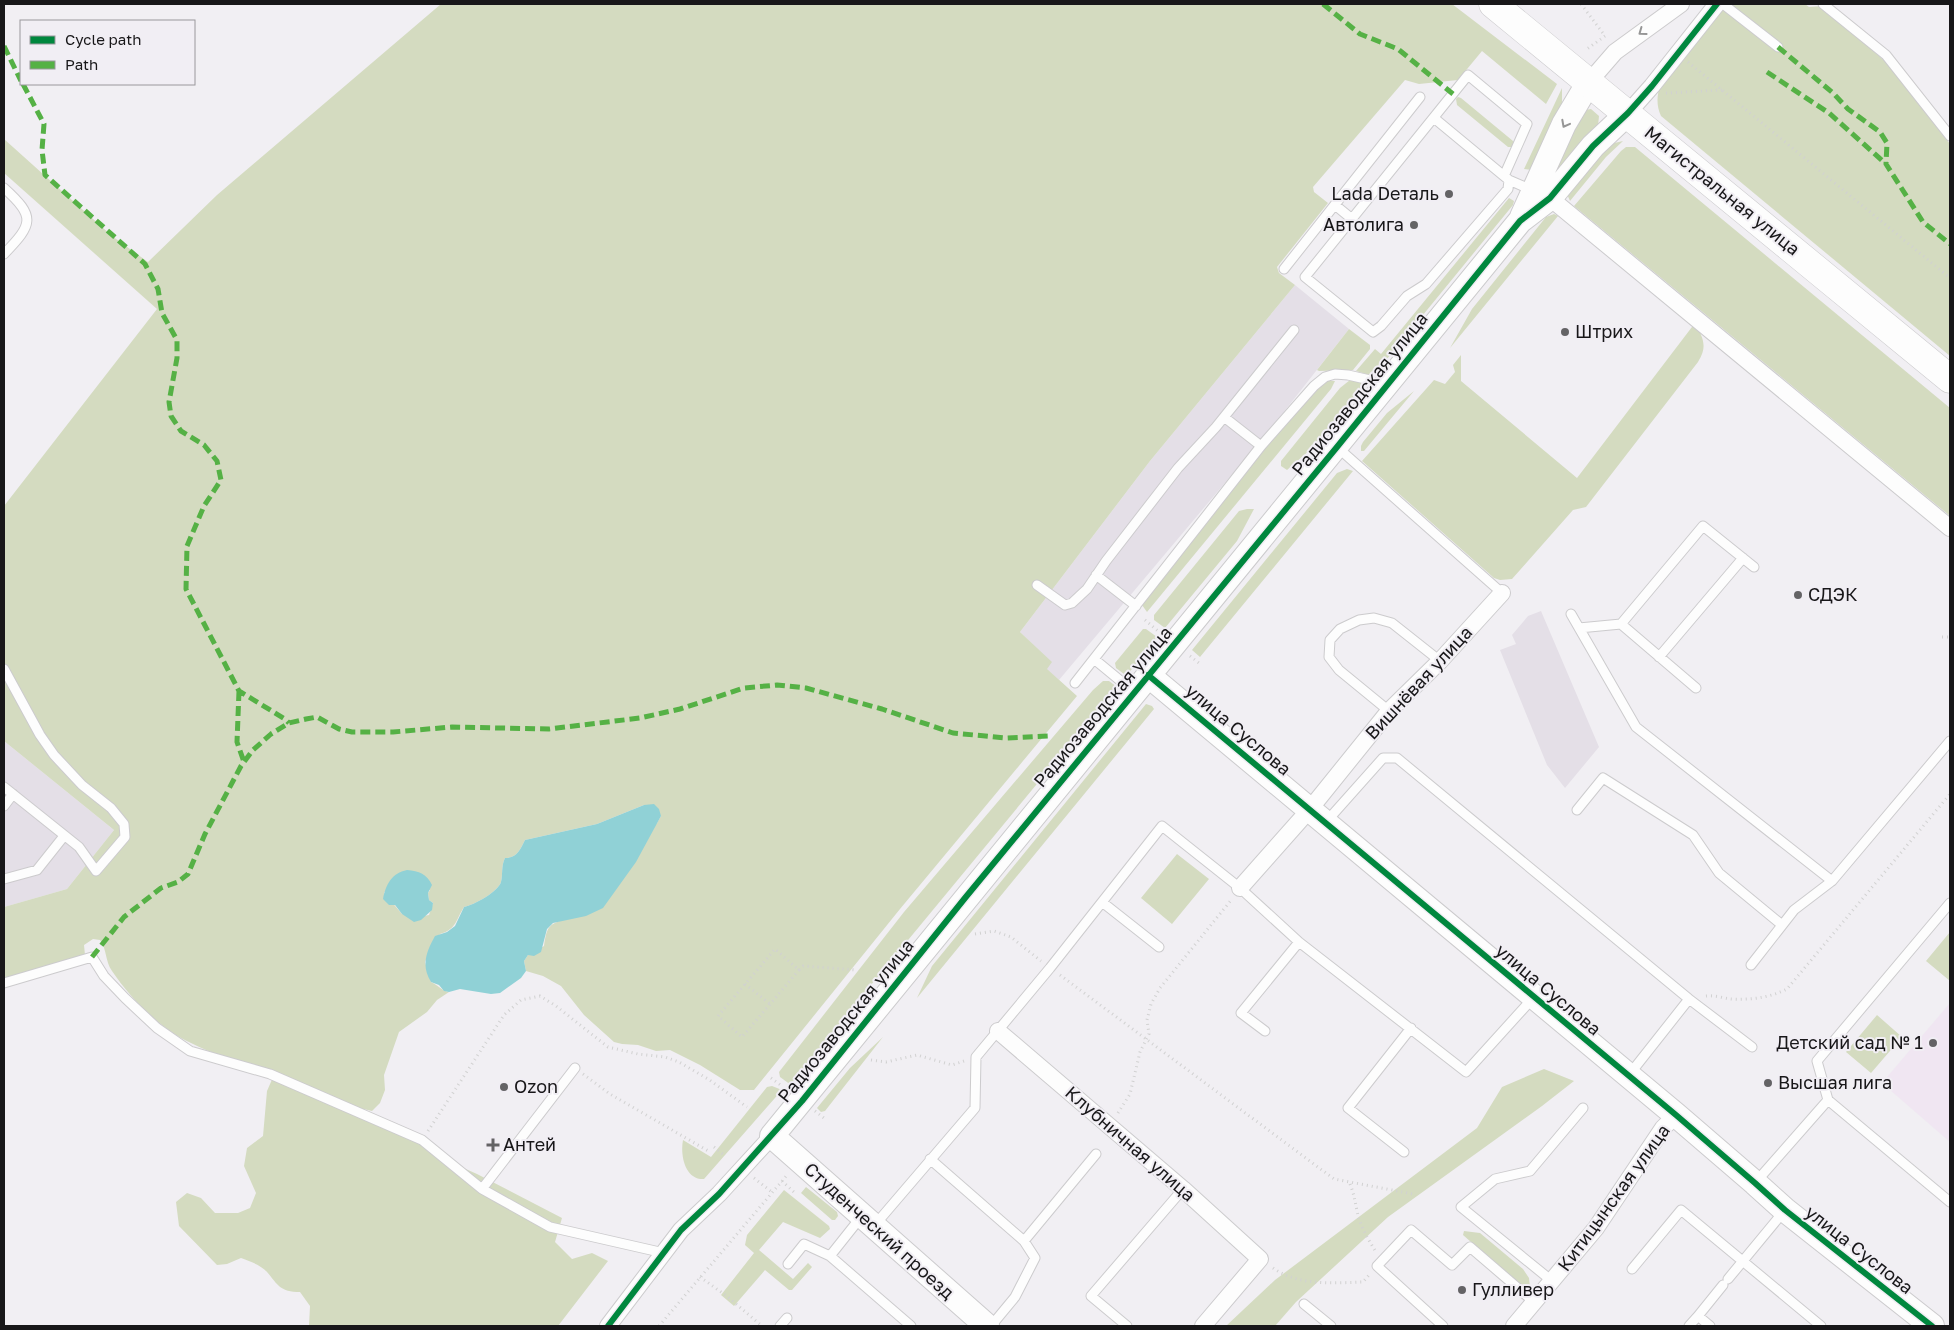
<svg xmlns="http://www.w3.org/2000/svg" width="1954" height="1330" font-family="'Golos Text',sans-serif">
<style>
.built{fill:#e4dfe7}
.education{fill:#f0e6f2}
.green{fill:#d4dbc0;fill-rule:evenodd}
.water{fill:#90d1d6}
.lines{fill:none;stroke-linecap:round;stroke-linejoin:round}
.lane-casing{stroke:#cccbcd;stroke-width:11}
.street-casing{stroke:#cccbcd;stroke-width:18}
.secondary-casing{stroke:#cccbcd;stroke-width:26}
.highway-casing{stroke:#cccbcd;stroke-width:29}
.path{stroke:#d1d1d1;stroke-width:3;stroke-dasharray:1 4;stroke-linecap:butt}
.lane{stroke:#fdfdfd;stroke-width:9}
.street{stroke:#fdfdfd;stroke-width:16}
.secondary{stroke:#fdfdfd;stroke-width:24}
.highway{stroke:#fdfdfd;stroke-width:28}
.quiet{stroke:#55b145;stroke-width:5;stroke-dasharray:10 5;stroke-linecap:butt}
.cycleway-casing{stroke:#f1eef4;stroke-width:9}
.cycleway{stroke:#00873e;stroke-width:6}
.oneway{stroke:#969696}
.poi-dot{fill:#646365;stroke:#f1eef4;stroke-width:2}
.labels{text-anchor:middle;stroke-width:4;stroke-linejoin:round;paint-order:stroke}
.street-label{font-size:18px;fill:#181719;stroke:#f1eef4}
.poi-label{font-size:18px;fill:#181719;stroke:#f1eef4;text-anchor:start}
</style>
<rect width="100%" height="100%" fill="#f1eff3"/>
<path class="built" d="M1295 285 1349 329 1272 427 1059 680 1046 669 1051 662 1020 632 1150 461Z
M1541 611 1599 747 1565 788 1547 765 1500 650 1516 644 1512 635 1528 616Z
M4 741 114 830 67 889 4 907Z"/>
<path class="education" d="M1950 1003V1142L1882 1083Z"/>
<path class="green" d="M441 4H1452L1557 84 1546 104 1482 51 1458 80 1419 84 1405 80 1313 187 1314 192 1328 203 1277 267 1279 273 1295 285 1150 461 1020 632 1052 662 1047 669 1077 696 900 909 754 1090H740L700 1065 670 1050 656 1051 638 1045 622 1044 614 1042 584 1015 561 986 543 976 526 971 524 961 528 955 544 946C547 925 549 924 569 918L657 823 661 816 644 805 597 824 525 840C520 850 517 858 505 858 501 866 503 874 501 882 498 892 474 905 464 907 456 919 457 929 440 934L430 949 425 962 431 982C438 985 442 991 449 992L437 1000 427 1012 399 1032 384 1075 385 1090 380 1103 372 1111 355 1107 393 1122 423 1138 450 1162 477 1174 562 1218 555 1242 572 1259 592 1253 608 1261 558 1326H309L310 1306 300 1292C280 1292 278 1285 267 1272 261 1265 249 1261 241 1258L227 1264 217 1265 179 1226 176 1202 187 1193 201 1198 215 1213H238L250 1208 256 1193 244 1166 247 1148 263 1136 267 1091 274 1075 271 1071C244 1062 216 1056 191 1043 160 1029 131 999 112 971 105 961 107 949 100 940L93 939 84 945 85 955 4 978V907L67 889 114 830 4 741V506L157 309 4 173V139L112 236 148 262 217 195ZM386 890H430L428 893 429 900 433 903 429 915 424 916 402 914 384 893Z
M1722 4H1805L1809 7 1822 6 1887 63 1950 144V356L1661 116C1656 105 1657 96 1660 85Z
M1562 88V107L1532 170 1524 169Z
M1458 97 1461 98 1513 141 1515 143 1513 147H1508L1457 105 1456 99Z
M1591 109 1599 116 1598 126 1546 183 1569 133 1585 110Z
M1623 141 1606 157 1570 201 1567 194 1606 145Z
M1626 147H1635L1641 152 1950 408V516L1574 206 1621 151Z
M1509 198 1514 201 1513 205 1373 376 1356 371 1375 349 1381 354Z
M1554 214 1558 216 1450 348 1472 309 1546 217Z
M1695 323C1703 338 1708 346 1698 362L1586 507 1573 510 1512 579 1500 580 1494 578 1362 461 1434 380 1445 384 1455 372 1453 365 1461 355V381L1577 478Z
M1349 329 1370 345V349L1353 370 1319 371 1317 370Z
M1350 380 1366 384 1318 443 1287 470 1281 466V461L1340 388Z
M1328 381H1335L1331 389 1147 612 1142 605 1264 448 1318 388Z
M1414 391 1364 451H1361V446L1363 442 1387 413Z
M1347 469 1353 471 1200 657 1192 650 1337 473Z
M1247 509H1254L1237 541 1165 628 1154 620V615L1239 511Z
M1143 629H1146L1157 637 1128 674H1124L1116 668 1115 663Z
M1103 681H1109L1117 687 861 997 791 1085 780 1077 779 1072 904 912 1093 690Z
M1146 704 1152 706 1154 709 917 998 932 966Z
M1177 854 1209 879 1172 924 1141 898Z
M1950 932V981L1926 961Z
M1877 1015 1902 1037 1871 1073 1846 1052Z
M883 1037 825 1111 821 1112 817 1108 850 1068Z
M1544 1069 1574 1081 1542 1106 1388 1217 1296 1302 1275 1326H1226L1275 1280 1477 1128 1502 1087Z
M772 1086 782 1090 704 1179C685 1180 680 1155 683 1140L711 1157 767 1087Z
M806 1187 837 1212 838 1216 835 1220H832L801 1193Z
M784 1190 829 1226 830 1229 820 1238 783 1222 759 1250 793 1279 808 1263 812 1267 792 1290H789L765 1270 734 1306 721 1295 754 1253 745 1245 747 1235Z
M1464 1231 1480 1233 1523 1269 1529 1278 1530 1287 1525 1289 1463 1235Z"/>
<path class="water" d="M654 804 659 809 661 816 636 862 603 908 586 916 553 923 547 929 541 952 534 956 528 955 524 961 526 971 521 978 500 993 491 994 460 989 449 992 444 991 439 985 431 982C421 966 426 952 435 936L447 932 455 926 464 907C474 905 498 892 501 882 503 874 501 866 505 858 517 858 520 850 525 840L597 824 644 805Z
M407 870C419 871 427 874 432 885L428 893 429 900 433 903 432 910 421 920 414 922 402 914 395 905H389L383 899C386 884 392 873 407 870Z"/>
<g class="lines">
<defs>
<path id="lane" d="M1723 4 1778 47
M1823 4 1886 55 1950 136
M1434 118 1504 176 1509 180 1508 189 1426 284 1407 296 1381 326 1373 332 1305 277 1468 75 1527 124 1504 176
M1509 180 1534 191
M4 188C36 217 33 224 4 254
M1335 205 1352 219
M1284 269 1420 97
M1224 417 1261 446
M1337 447 1502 593
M1096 575 1136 606
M1037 585 1065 605 1072 603 1087 589 1106 561 1178 468 1216 427 1294 330
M1571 614 1636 727 1832 881
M1621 624 1703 526 1754 567
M1579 628 1621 624 1696 688
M1659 657 1743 558
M1094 659 1134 692
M4 669 40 735 54 755 82 785 111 808 124 824 125 837 96 871 79 847 4 787
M1075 683 1261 446 1314 386 1325 377 1335 374 1348 375 1370 380 1381 389
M1389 711 1339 670 1329 657 1330 640 1340 629 1359 620 1374 618 1392 623 1440 661
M4 806 13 794
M1577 810 1603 778 1693 835 1719 873 1782 925
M1326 822 1383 758H1397L1689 999 1752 1047
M4 879 37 870 64 836
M1102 902 1159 947
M1751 965 1794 910 1832 881 1950 741
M4 983 92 957 104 976 125 998 157 1028 190 1051 270 1074 422 1140 482 1189 550 1227 664 1253
M1265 1031 1241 1013 1299 942
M1629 1075 1689 999
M1828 1100 1817 1061 1950 903
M1404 1152 1348 1108 1411 1028
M930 1159 1024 1241
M1755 1183 1828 1100 1950 1202
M482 1189 575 1068
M861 1217 830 1256 911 1326
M874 1226 975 1108 976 1057 1050 968 1162 826 1240 888 1299 942 1466 1072 1533 998
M788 1264 804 1244 830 1256
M1632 1269 1681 1210 1821 1326
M1728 1279 1785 1210
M1552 1281 1461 1207 1495 1179 1530 1171 1583 1108
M1304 1304 1331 1326
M1698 1316 1723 1285
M780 1326 787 1318
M991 1326 1015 1297 1035 1258 1024 1241 1096 1154
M1127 1326 1091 1296 1183 1189
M1443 1326 1377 1266 1411 1230 1452 1265 1470 1247 1534 1302
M1689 1326 1698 1316 1710 1326"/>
<path id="street" d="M1589 82 1615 52 1681 4
M1628 113 1652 86 1717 4
M1550 198 1950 528
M1240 888 1310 809 1389 711 1440 661 1502 593
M998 1031 1183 1189 1260 1259 1203 1326
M608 1326 681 1230 719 1194 772 1136
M1514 1326 1596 1228 1663 1128 1676 1115"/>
<path id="secondary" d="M1522 217 1564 124 1589 82
M1148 675 1676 1115 1755 1183 1785 1210 1932 1326
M987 1326 772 1136 1520 221 1550 198 1593 146 1628 113"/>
<path id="highway" d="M1493 4 1950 379"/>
</defs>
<use href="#lane" class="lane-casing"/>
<use href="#street" class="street-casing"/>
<use href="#secondary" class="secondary-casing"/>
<use href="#highway" class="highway-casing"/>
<path class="path" d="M1581 4 1605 36 1587 49
M1688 62 1950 278
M1666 93 1722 90
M1145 620 1159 632
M1942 637H1950
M1190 656 1199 663
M975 934 994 931 1011 937 1041 961
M799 970 742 1037 718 1016 775 949 799 970 803 966 856 970
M1060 975 1334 1179 1413 1194
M745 984 770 1004
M1706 996C1714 995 1723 998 1731 999 1750 1000 1769 998 1787 989L1950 794
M871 1060 886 1062 917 1055 952 1065 964 1061
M583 1074 610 1094 710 1152
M771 1078 782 1086
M815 1111 824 1118
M1118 1113 1130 1094 1140 1052 1149 1034 1147 1020 1151 1004 1160 988 1232 899
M428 1131 504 1015 521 1000 540 996 556 1006 608 1047 638 1054 665 1057 679 1062 708 1079 747 1107
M714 1147 724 1155
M754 1178 773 1193
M782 1181 796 1194
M1350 1184C1354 1194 1355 1201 1357 1211 1360 1226 1368 1239 1376 1252
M1273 1268C1298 1286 1333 1283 1363 1282L1370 1274
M700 1277 728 1297 762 1326
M659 1326 788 1174"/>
<use href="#lane" class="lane"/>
<use href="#street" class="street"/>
<use href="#secondary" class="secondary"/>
<use href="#highway" class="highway"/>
<path class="quiet" d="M1323 4 1360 34 1398 49 1453 94
M4 46 21 81
M1778 47 1833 93 1848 109 1880 132 1887 143 1886 164 1923 222 1950 244
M1767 72 1829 113 1886 164
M23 84 44 124 42 150 45 175 145 264 158 289 162 313 177 340V358L169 402 171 416 181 431 204 445 217 461 221 480 204 506 187 546 186 589 239 691 285 719 289 723
M239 691 237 742 244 762
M92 957 124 917 161 888 178 882 188 874 205 834 241 766 253 750 271 734 289 723 306 719 317 717 339 729 352 732H393L452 727 549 729 640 718 680 709 744 688 777 685 806 688 882 709 953 733 1006 738 1048 736"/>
<defs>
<path id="cycleway" d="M1148 675 1676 1115 1755 1183 1785 1210 1932 1326
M608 1326 681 1230 719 1194 802 1101 965 898 1337 447 1520 221 1550 198 1593 146 1628 113 1652 86 1717 4"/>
</defs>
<use href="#cycleway" class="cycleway-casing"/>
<use href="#cycleway" class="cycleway"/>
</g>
<defs><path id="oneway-chevron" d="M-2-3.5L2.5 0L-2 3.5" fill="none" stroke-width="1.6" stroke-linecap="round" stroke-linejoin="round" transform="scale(1.25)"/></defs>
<g class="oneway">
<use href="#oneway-chevron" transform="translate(1642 32) rotate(144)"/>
<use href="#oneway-chevron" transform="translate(1565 124) rotate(118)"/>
</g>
<g class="poi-dot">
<circle cx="1449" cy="194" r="5"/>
<circle cx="1414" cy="225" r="5"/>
<circle cx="1565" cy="332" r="5"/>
<circle cx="1798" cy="595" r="5"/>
<circle cx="1933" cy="1043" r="5"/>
<circle cx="1768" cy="1083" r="5"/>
<circle cx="504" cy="1087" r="5"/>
<path d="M490.5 1137.5h5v5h5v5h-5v5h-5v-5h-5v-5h5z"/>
<circle cx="1462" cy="1290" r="5"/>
</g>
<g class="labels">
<g class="street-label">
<text transform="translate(1722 191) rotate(39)" y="6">Магистральная улица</text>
<text transform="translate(1360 394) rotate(-51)" y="6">Радиозаводская улица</text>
<text transform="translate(1419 683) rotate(-47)" y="6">Вишнёвая улица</text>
<text transform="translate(1103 707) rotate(-50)" y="6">Радиозаводская улица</text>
<text transform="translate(1238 730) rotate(40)" y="6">улица Суслова</text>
<text transform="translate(1548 990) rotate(40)" y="6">улица Суслова</text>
<text transform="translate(846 1021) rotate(-51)" y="6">Радиозаводская улица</text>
<text transform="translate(1130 1144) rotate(41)" y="6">Клубничная улица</text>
<text transform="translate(1614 1198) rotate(-54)" y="6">Китицынская улица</text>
<text transform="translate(879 1231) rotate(42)" y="6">Студенческий проезд</text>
<text transform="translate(1859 1250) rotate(38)" y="6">улица Суслова</text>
</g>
<g class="poi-label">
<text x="1439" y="200" text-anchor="end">Lada Dеталь</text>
<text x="1404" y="231" text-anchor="end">Автолига</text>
<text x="1575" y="338">Штрих</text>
<text x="1808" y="601">СДЭК</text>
<text x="1923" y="1049" text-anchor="end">Детский сад № 1</text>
<text x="1778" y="1089">Высшая лига</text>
<text x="514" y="1093">Ozon</text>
<text x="503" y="1151">Антей</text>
<text x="1472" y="1296">Гулливер</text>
</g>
</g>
<rect width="1954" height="1330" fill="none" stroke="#181719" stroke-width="10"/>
<rect x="20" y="20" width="175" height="65" fill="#f1eef4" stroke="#9a989c"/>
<rect x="30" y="36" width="25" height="8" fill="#00873e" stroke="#9a989c"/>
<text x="65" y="45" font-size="15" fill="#181719">Cycle path</text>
<rect x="30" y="61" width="25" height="8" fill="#55b145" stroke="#9a989c"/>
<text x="65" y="70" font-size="15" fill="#181719">Path</text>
</svg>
